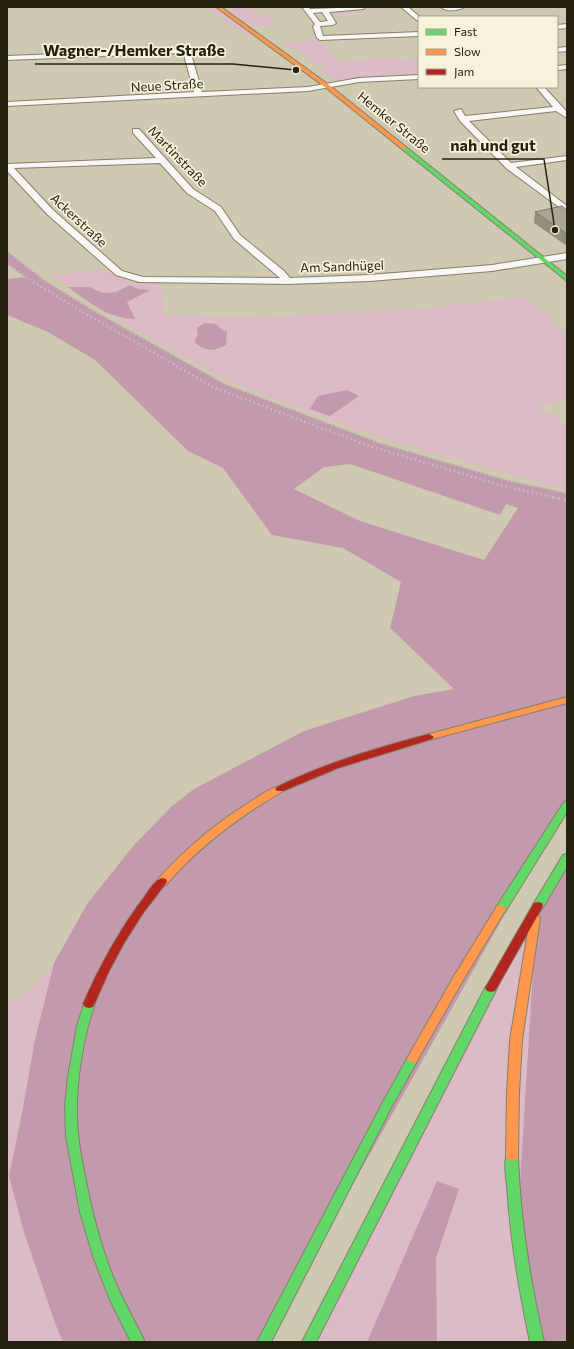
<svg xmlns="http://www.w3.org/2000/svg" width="574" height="1349" font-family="Commissioner,sans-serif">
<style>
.green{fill:#dcbac6;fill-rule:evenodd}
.forest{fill:#c39aac;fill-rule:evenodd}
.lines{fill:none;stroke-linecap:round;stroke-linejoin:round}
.street-casing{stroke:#847f6e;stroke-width:2}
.fast-casing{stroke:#847f6e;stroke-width:2}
.slow-casing{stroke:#847f6e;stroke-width:2}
.jam-casing{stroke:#847f6e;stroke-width:2}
.street{fill:#f8f7f3;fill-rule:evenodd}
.fast{fill:#63d668;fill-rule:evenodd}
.slow{fill:#ff974d;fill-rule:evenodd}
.jam{fill:#b3261e;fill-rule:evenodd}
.rail-far1{stroke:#c1c0b9;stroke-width:2.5;stroke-dasharray:1.5 3;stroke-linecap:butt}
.rail{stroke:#c1c0b9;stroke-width:3;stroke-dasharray:2 4;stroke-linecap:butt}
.wall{fill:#938f7f}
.building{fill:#aba694;stroke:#787468}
.labels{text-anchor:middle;stroke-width:3.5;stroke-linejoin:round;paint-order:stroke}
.far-street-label{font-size:13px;fill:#262211;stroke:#f6f2dc}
.leader{fill:none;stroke:#262211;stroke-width:1.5}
.callout-dot{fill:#262211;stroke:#f6f2dc;stroke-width:1.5}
.callout-label{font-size:16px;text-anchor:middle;font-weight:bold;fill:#262211;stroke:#f6f2dc;stroke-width:3.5;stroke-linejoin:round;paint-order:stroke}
</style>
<rect width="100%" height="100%" fill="#cfc9b2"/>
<path class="green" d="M205 7H213L253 36H246Z
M226 7H248L255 14 268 15 274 24C253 30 241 19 226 7Z
M384 7H392L395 9 333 15 329 12C349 9 366 11 386 9Z
M318 40 338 62 382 58 406 60 419 59V73L335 80 319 68 327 67 324 64 316 65 303 52 280 43Z
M101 269 131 283H162L164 315 265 317 432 308 523 297 549 316 548 320 567 336V398L537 407 544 413 550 411 567 426V489L384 439 231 383 102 311 120 319H135L127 302 149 290 138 289 130 285 116 292 103 293 89 287H68L51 276ZM222 330 227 331 218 349 206 351 199 347 198 335Z
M537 906V1342H437L436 1258 458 1189 438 1181 367 1342H309Z
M54 963 35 1040 22 1113 9 1176 23 1229 55 1323 63 1342H7V1003L33 988Z"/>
<path class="forest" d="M7 251 44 280 98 313 225 384 380 443 510 481 567 493V804L264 1342H63L55 1323 23 1229 9 1176 22 1113 35 1040 54 963 87 904 134 845 172 806 194 789 304 731 414 696 454 689 390 628 401 582 343 548 272 535 223 468 188 451 95 360 48 332 7 315V279L25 277 7 264ZM350 464 500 515 506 504 518 508 484 560 360 521 294 489 324 467Z
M130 285 138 289 150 290 127 302 135 319C107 318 90 303 68 287H89L103 293 116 292Z
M205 323 216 324 222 330 227 331 226 345C213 352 204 352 194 341L198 335 197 328Z
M347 390 359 396 330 416 310 409 318 396Z
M567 858V1342H537L517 1231 537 906Z
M437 1181 459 1189 436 1258 437 1342H367Z"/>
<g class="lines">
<defs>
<path id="street" d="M302 7H308L310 9 366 7 363 9 329 12 336 23 333 25 320 26 323 36 419 32V36L320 40 317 38 313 27 315 24ZM322 12 328 21 320 22 313 13Z
M401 7H408L420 17 419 22Z
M441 7H464C459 11 445 12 441 7Z
M567 24V28L557 29V25Z
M567 47V51L557 52V48Z
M182 49 191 54 202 92 308 87 359 78 419 75V79L359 82 308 91 7 106V102L194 92 184 55 181 53 7 60V56Z
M567 65V69L557 70V66Z
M536 87H544L567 112V118L556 111 469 121 511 163 567 156V160L516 167 567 206V213L506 168 460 121 454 111 461 109 465 116 553 107Z
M133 129H139L193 189 221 207 240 235 284 271 290 278 370 275 492 265 567 253V259L492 271 370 281 287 284 139 282 116 275 47 214 7 171V164L156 158 133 133ZM160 163 187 193 215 211 234 239 280 278 143 277 122 271 53 210 14 168Z"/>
<path id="fast" d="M402 147H406L567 276V281L402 149Z
M567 801V812L505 912 501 913 497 912 496 909 497 906 564 802Z
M567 854V867L542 909 538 910 534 909 533 906 534 903 563 855Z
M491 984 495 985 497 988 316 1342H302L485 988 487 985Z
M89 1000 93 1001 95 1004C83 1036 76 1084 77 1117 77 1136 81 1154 84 1171 91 1208 100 1245 114 1279 123 1301 135 1321 145 1342H131L110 1300 93 1256 80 1212 66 1136 65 1106 68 1077 77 1026 85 1001Z
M413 1053 417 1055 419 1058 391 1108 271 1342H257L383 1102 409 1055Z
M512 1151 516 1152 518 1156C520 1219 530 1280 544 1342H530C519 1290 510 1238 507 1185 506 1176 503 1161 508 1152Z"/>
<path id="slow" d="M216 7H221L329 85 406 147V149H402L325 87Z
M567 697V703L429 740 424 737 426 735Z
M280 786 283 787 285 789 283 791C239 817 199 846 166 885H158L157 882 158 879C186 848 217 822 253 800 261 795 270 788 280 786Z
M501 905 505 906 506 909 462 982 417 1061 413 1063 409 1061 407 1058 409 1055 454 976 497 906Z
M535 915 539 916 540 919 522 1040 519 1093 518 1156 516 1160 512 1161 508 1160 506 1156 507 1093 510 1040 530 919 531 916Z"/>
<path id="jam" d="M429 734 434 737 432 739 338 768 283 791H277L275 789 277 787C325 763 377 748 429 734Z
M162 878 166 879 167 882 143 913 124 943 109 971 93 1007 89 1008 85 1007 83 1004C100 965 120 929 145 896 149 890 155 880 162 878Z
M538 902 542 903 543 906 495 991 491 992 487 991 485 988 487 985 534 903Z"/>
</defs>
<use href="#street" class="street-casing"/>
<use href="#fast" class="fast-casing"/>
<use href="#slow" class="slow-casing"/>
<use href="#jam" class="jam-casing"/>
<use href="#street" class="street"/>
<use href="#fast" class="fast"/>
<use href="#slow" class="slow"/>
<use href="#jam" class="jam"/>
<path class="rail-far1" d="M7 251 44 280 98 313 225 384 380 443 510 481 567 493
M7 264 25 277 88 315 215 388 372 447 507 487 557 498"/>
<path class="rail" d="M552 497 567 500"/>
</g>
<path class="wall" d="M567 210V246L534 223 535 212Z"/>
<path class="building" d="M562 206 567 210V234L535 212Z"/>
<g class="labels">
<g class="far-street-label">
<text transform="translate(167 85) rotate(-3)" y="5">Neue Straße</text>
<text transform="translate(394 122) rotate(39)" y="5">Hemker Straße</text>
<text transform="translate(178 156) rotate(46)" y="5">Martinstraße</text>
<text transform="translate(79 220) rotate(43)" y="5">Ackerstraße</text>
<text transform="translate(342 266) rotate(-2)" y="5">Am Sandhügel</text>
</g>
</g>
<path class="leader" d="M296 70L233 64H35M555 230L544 159H442"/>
<g class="callout-dot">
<circle cx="296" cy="70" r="4"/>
<circle cx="555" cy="230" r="4"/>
</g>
<g class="callout-label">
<text x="134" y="56">Wagner-/Hemker Straße</text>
<text x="493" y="151">nah und gut</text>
</g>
<rect width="574" height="1349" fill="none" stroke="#262211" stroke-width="16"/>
<rect x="418" y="16" width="140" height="72" fill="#f6f2dc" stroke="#a39f8b"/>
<rect x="426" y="29" width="20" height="6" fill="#63d668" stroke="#a39f8b"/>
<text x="454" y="36" font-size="12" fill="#262211">Fast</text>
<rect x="426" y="49" width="20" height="6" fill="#ff974d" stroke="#a39f8b"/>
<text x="454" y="56" font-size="12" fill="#262211">Slow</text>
<rect x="426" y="69" width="20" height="6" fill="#b3261e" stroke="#a39f8b"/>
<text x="454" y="76" font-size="12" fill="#262211">Jam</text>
</svg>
